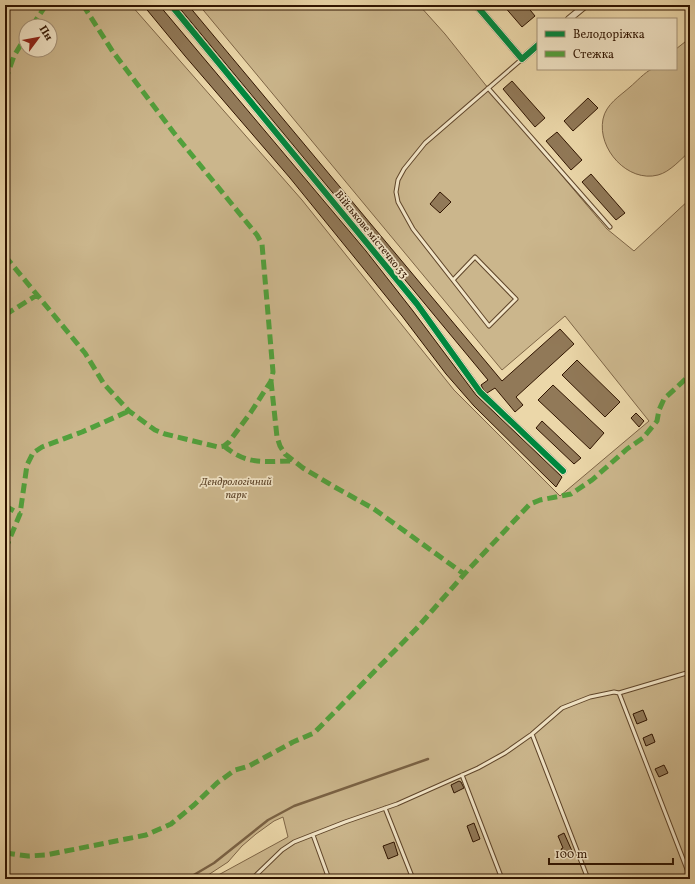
<svg xmlns="http://www.w3.org/2000/svg" width="695" height="884" font-family="Vollkorn,serif">
<style>
.green{fill:#cbb68c;stroke:#7e6546;fill-rule:evenodd}
.lines{fill:none;stroke-linecap:round;stroke-linejoin:round}
.stream{stroke:#7a6143;stroke-width:2.5}
.building{fill:#917958;stroke:#301400}
.lane-casing{stroke:#5f452a;stroke-width:5}
.street-casing{stroke:#5f452a;stroke-width:8}
.lane{stroke:#f2e5c7;stroke-width:3}
.street{stroke:#f2e5c7;stroke-width:6}
.quiet{stroke:#52a03c;stroke-width:5;stroke-dasharray:10 5;stroke-linecap:butt}
.cycleway-casing{stroke:#f2e5c7;stroke-width:8}
.cycleway{stroke:#00873e;stroke-width:6}
.labels{text-anchor:middle;stroke-width:3.5;stroke-linejoin:round;paint-order:stroke}
.street-label{font-size:11px;fill:#301400;stroke:#f2e5c7}
.park-label{font-size:11px;font-style:italic;fill:#5e452a;stroke:#f2e5c7}
</style>
<rect width="100%" height="100%" fill="#ebd7a9"/>
<filter id="stains"><feTurbulence type="fractalNoise" baseFrequency=".005" numOctaves="4"/><feColorMatrix values="0 0 0 0 .2 0 0 0 0 .09 0 0 0 0 .02 0 0 0 .5 -.17"/></filter>
<radialGradient id="worn" r=".72"><stop offset=".6" stop-color="#630" stop-opacity="0"/><stop offset="1" stop-color="#630" stop-opacity=".3"/></radialGradient>
<path class="green" d="M5 5H131L302 200 454 390 560 496 649 421 565 316 502 370 199 5H419L445 34 488 88 607 229 634 251 690 199V879H211L288 837 283 817 274 821 256 834 242 846 228 862 202 879H5ZM26 26H50V50H26Z
M690 38V151C681 159 670 172 658 175 628 183 597 149 603 119 606 104 620 96 630 87 636 82 645 72 652 69 656 67 670 69 676 69V49Z"/>
<g class="lines">
<path class="stream" d="M187 879 214 863 268 820 294 806 428 759"/>
</g>
<path class="building" d="M143 5H159L366 251 413 311 476 395 562 477 556 487 474 406 446 374 402 316 290 178 185 56Z
M177 5H188L502 381 560 329 574 344 516 397 523 405 515 412 495 388 487 393 483 389 481 385 488 380Z
M503 5H526L535 16 522 27Z
M512 81 545 118 535 127 503 89Z
M588 98 598 108 573 131 564 121Z
M557 132 582 160 571 170 546 141Z
M591 174 625 213 616 220 582 182Z
M440 192 451 202 440 213 430 204Z
M577 360 620 402 605 417 562 375Z
M553 385 604 433 590 449 538 400Z
M636 413 644 421 639 427 631 418Z
M542 421 581 458 574 464 536 428Z
M643 710 647 720 637 724 633 714Z
M652 734 655 742 646 746 643 738Z
M664 765 668 773 659 777 655 769Z
M459 781 461 782 464 788 454 793 451 785Z
M474 823 480 839 473 842 467 826Z
M564 833 572 851 564 855 561 849 563 848 558 836Z
M394 842 398 855 388 859 383 846Z"/>
<g class="lines">
<defs>
<path id="lane" d="M488 88 610 227
M453 280 475 257 516 299 489 326 413 229 398 202 396 192 398 180 404 169 425 143 522 59
M619 693 690 877
M532 734 588 879
M462 775 502 879
M385 808 413 879
M313 835 329 879
M252 879 282 850 294 842 345 822 397 804 478 768 505 753 532 734 562 708 590 697 614 692 619 693 690 672"/>
<path id="street" d="M171 5 417 304 480 392 563 471
M476 5 522 59 538 45
M569 19 586 5"/>
</defs>
<use href="#lane" class="lane-casing"/>
<use href="#street" class="street-casing"/>
<use href="#lane" class="lane"/>
<use href="#street" class="street"/>
<path class="quiet" d="M32 26 46 5
M5 81 14 56 26 36
M5 256 85 353 104 384 129 411 155 430 165 434 218 447 224 446 229 442 251 412 271 381 273 372 262 244 257 235 174 133 113 52 83 5
M5 315 37 295
M271 381 277 437 280 446 285 454 303 468 333 486 374 509 464 574
M224 446C248 466 265 461 294 461
M5 506 20 514
M5 550 20 514 27 465 33 453 42 447 82 432 129 411
M5 853 28 856 46 855 146 835 171 824 194 805 217 783 235 770 249 766 293 742 314 733 417 628 468 570 530 504 540 500 571 494 592 480 627 449 643 438 657 421 659 410 664 399 690 375"/>
<defs>
<path id="cycleway" d="M171 5 417 304 480 392 563 471
M476 5 522 59 538 45"/>
</defs>
<use href="#cycleway" class="cycleway-casing"/>
<use href="#cycleway" class="cycleway"/>
</g>
<g class="labels">
<g class="street-label">
<text transform="translate(372 234) rotate(51)" y="4">Військове містечко 33</text>
</g>
<g class="park-label">
<text x="236" y="485">Дендрологічний<tspan x="236" dy="13">парк</tspan></text>
</g>
</g>
<rect width="695" height="884" fill="none" stroke="#ebd7a9" stroke-width="20"/>
<rect x="6" y="6" width="683" height="872" fill="none" stroke="#301400" stroke-width="2"/>
<rect x="10" y="10" width="675" height="864" fill="none" stroke="#301400"/>
<rect x="537" y="18" width="140" height="52" fill="#f2e5c7" stroke="#a49177"/>
<rect x="545" y="31" width="20" height="6" fill="#00873e" stroke="#a49177"/>
<text x="573" y="38" font-size="12" fill="#301400">Велодоріжка</text>
<rect x="545" y="51" width="20" height="6" fill="#52a03c" stroke="#a49177"/>
<text x="573" y="58" font-size="12" fill="#301400">Стежка</text>
<g transform="translate(38 38) rotate(58)"><circle r="19" fill="#f2e5c7" stroke="#a49177"/>
<path d="M0-3L7 15L0 10L-7 15Z" fill="#8f2418"/>
<text y="-6" font-size="11" font-weight="bold" text-anchor="middle" fill="#301400">Пн</text>
</g>
<path d="M549 858v6h124v-6" fill="none" stroke="#301400" stroke-width="2"/>
<text x="555" y="858" font-size="12" fill="#301400" stroke="#f2e5c7" stroke-width="3" paint-order="stroke">100 m</text>
<rect width="100%" height="100%" filter="url(#stains)"/>
<rect width="100%" height="100%" fill="url(#worn)"/>
</svg>
